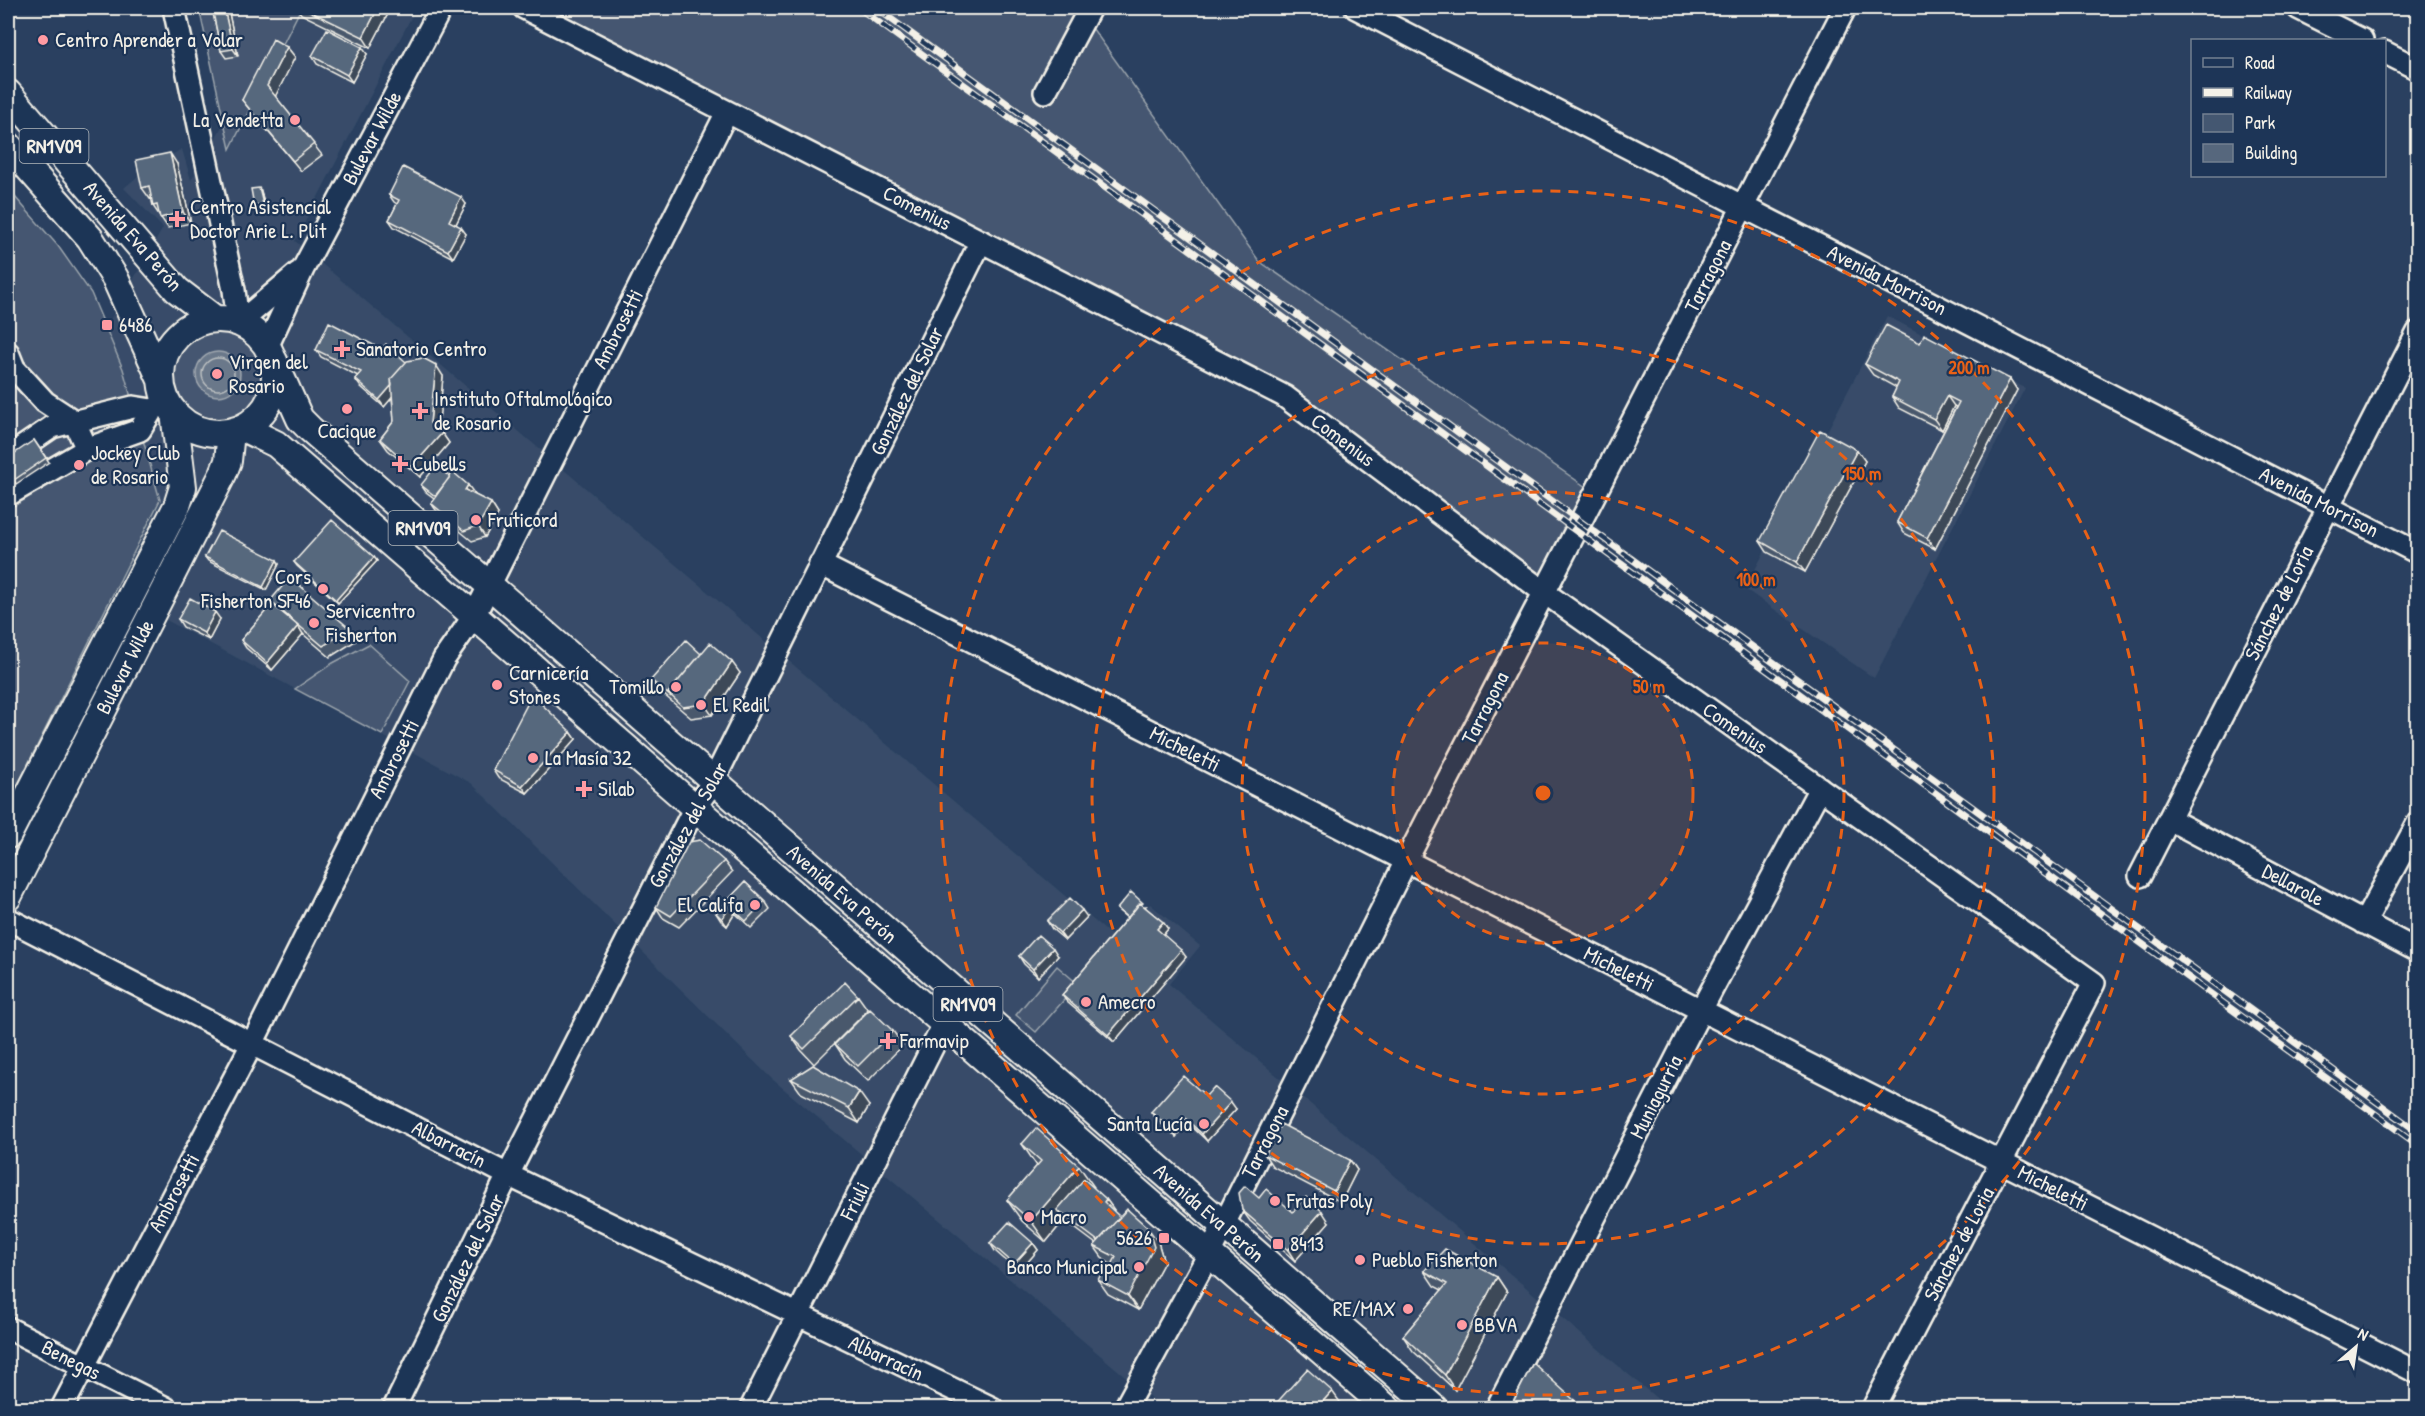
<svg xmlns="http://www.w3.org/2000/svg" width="2425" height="1416" font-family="'Patrick Hand',sans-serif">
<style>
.built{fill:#374c69}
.green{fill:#445771;stroke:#9ca4ac;stroke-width:1.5}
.water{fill:#6a788a;stroke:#a1a8b0;stroke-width:1.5}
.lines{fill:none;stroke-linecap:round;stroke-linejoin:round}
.shore{stroke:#bdc1c2;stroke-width:1.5}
.minor-casing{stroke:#f4f1e8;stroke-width:26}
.major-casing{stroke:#f4f1e8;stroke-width:30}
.minor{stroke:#1d3557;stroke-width:21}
.major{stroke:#1d3557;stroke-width:26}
.rail-casing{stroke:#f4f1e8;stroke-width:7}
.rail{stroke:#1d3557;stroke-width:4.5;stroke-dasharray:14;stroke-linecap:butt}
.wall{fill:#4a596c;stroke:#f4f1e8;stroke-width:1.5}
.shaded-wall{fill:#3c4858;stroke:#f4f1e8;stroke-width:1.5}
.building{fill:#56677d;stroke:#f4f1e8;stroke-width:1.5}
.ring{fill:none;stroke:#e96117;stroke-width:3;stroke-dasharray:10 8}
.poi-dot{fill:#ff9aa2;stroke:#1d3557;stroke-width:2}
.labels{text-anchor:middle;stroke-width:4.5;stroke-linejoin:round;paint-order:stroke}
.shield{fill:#1d3557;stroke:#b4b9bc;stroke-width:1.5}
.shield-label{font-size:20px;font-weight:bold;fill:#f4f1e8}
.poi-label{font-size:21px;fill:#f4f1e8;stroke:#1d3557;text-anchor:start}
.street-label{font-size:21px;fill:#f4f1e8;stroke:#1d3557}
.centre{fill:#e96117;stroke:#1d3557;stroke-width:3}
.ring-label{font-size:18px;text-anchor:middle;font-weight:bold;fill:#e96117;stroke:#1d3557;stroke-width:4.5;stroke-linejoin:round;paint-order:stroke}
</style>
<rect width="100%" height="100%" fill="#2a4060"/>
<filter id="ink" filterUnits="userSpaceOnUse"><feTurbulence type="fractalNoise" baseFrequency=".0167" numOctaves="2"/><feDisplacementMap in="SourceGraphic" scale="12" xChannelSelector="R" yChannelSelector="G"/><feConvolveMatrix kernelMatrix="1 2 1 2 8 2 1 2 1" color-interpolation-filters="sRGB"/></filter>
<g filter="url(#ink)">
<path class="built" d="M291 8H416L295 241 1118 941 1150 904 1200 946 1169 984 1668 1408H1163L772 1079 471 783 153 613 107 325 163 228 124 188 144 171 182 149 191 180Z
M1887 316 2025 388 1874 678 1745 589Z"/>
<path class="green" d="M199 8H301L230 149Z
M524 8H1090L1085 18 1259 261 1596 494 1545 593 1284 396Z
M8 189 58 246 91 293 123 369 160 500 8 804Z
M161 376a57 57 0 1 1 114 0a57 57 0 1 1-114 0Z
M369 644 410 681 382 735 295 689 333 663Z
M1057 966 1078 984 1036 1032 1016 1015Z"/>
<path class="water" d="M196 374a22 22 0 1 1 44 0a22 22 0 1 1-44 0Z"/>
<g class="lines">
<path class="shore" d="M202 374a16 16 0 1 1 32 0a16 16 0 1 1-32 0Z"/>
<defs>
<path id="minor" d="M174 8 234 290 238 322
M524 8 1284 396 1545 593 2094 983 1873 1408
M1356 8 2418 553
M2298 8 2362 40
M2384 52 2418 69
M1045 92 1090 8
M239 323 298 273
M267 347 303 269 441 8
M8 353 14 368 45 402 74 421 87 449
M8 457 52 427 133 407 152 410
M8 495 87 449 140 430 152 410 167 403
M820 564 2418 1373
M2169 819 2418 951
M2140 876 2418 332
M8 919 508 1175 992 1408
M2364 923 2418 823
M8 1328 166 1408
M62 1408 252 1044 444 659 474 616 727 112
M394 1408 508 1175 694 809 713 782 981 241
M751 1408 944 1024 954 992
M1125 1408 1209 1254 1406 861 1845 8
M1497 1408 1701 1010 1820 788"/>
<path id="major" d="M8 93 177 290 215 319
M8 145 90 238 115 278 161 380
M161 376a57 57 0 1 1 114 0a57 57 0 1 1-114 0Z
M274 361 300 419 310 429 1434 1408
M243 428 276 444 1387 1408
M8 835 177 506 183 487 174 413
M8 897 223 474 228 461 231 432"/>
</defs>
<use href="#minor" class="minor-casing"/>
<use href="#major" class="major-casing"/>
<use href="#minor" class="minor"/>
<use href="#major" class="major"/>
<defs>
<path id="rail" d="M859 8 2418 1145
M876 8 2418 1132"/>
</defs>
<use href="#rail" class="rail-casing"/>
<use href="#rail" class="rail"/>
</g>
<path class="wall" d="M212 8H237V10L228 9 238 56 226 58 221 51Z
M297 8H391L370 48 301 14Z
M287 47 295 57 275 96 322 155 301 171 250 110 242 100Z
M367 54 352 82 317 64 312 56Z
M177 164 191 223 168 228 153 206 152 198 150 199 142 188Z
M261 191 265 207 257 209 254 206Z
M389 195 466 204 456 224 466 234 453 258 394 227 389 220 397 204 394 202Z
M1920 343 2010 379 2017 390 1935 549 1904 533 1897 522 1956 407 1954 406 1942 430 1899 408 1892 397 1897 388 1873 375 1865 364Z
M316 350 406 362 443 376 438 429 442 433 449 443 420 477 388 450 380 439 394 421 392 397 384 407 360 386 355 379 358 376 321 357Z
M34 440 49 462 16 484 8 471Z
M1857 450 1865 461 1805 572 1767 552 1760 541Z
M421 485 475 495 491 503 498 514 485 537 472 541 438 513 431 503 434 498 426 492Z
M205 557 277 560 279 564 266 590 208 561Z
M374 557 377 561 338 603 297 566 294 562Z
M270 601 350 629 357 640 330 657 303 634 272 670 246 648 241 640 272 604Z
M178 619H220L209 640 183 627Z
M701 654 740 673 712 715 691 718 656 688 651 680Z
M571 732 576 739 527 793 498 778 493 770Z
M724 861 732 872 679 927 663 918 656 907Z
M745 882 765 901 770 909 751 928 735 913 727 926 721 921 716 913Z
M1146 906 1145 907 1163 922 1168 929 1163 935 1186 957 1114 1042 1067 1002 1062 995 1127 918 1120 912 1117 909Z
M1087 917 1065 940 1052 929 1047 921Z
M1019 956H1058L1038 977 1024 964Z
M858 996 868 1010 814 1064 801 1050 791 1036Z
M893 1031 903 1045 868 1081 845 1059 835 1044Z
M791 1079 869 1106 859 1123 801 1093Z
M1206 1096 1236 1109 1207 1141 1188 1123 1176 1137 1156 1119 1151 1112Z
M1022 1144 1079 1166 1093 1188 1106 1199 1114 1210 1113 1211 1120 1217 1158 1242 1164 1262 1138 1310 1108 1294 1098 1280 1108 1272 1112 1265 1104 1260 1094 1246 1096 1244 1064 1220 1046 1242 1022 1221 1007 1200 1037 1166Z
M1265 1155 1350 1160 1357 1170 1341 1202 1272 1166Z
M1259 1198 1293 1212 1329 1222 1295 1261 1250 1221 1242 1210Z
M990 1243H1033L1038 1250 1019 1272 995 1251Z
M1424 1271 1497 1277 1507 1292 1455 1390 1413 1351 1403 1336 1442 1290 1434 1286Z"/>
<path class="shaded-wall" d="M224 8H226L228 9 238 56 233 49Z
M378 8H391L370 48 363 37Z
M287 47 295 57 275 97 267 86Z
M362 47 367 54 352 82 347 75Z
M170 153 177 164 191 223 183 212Z
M259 188 261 191 265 207 263 204Z
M461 197 466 204 454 228 449 221Z
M461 227 466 234 453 258 448 251Z
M409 365 414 372 384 407 379 400Z
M436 365 443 376 438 434 430 423Z
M2010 379 2017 390 1935 549 1927 538Z
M1947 396 1954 406 1942 430 1934 419Z
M442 433 449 443 420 477 412 467Z
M1857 450 1865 461 1805 572 1797 562Z
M468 485 476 496 465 490Z
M491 503 498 514 485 537 478 526Z
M374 557 377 561 338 603 336 600Z
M277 560 279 564 266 590 263 587Z
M215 612 220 619 209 640 204 633Z
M298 626 303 634 272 670 267 663Z
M732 662 740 673 712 715 704 704Z
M571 732 576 739 527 793 522 786Z
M730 906 735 913 727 926 722 919Z
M1082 910 1087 917 1065 940 1060 933Z
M1163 922 1168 929 1162 936 1157 929Z
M1053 948 1058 956 1038 977 1033 969Z
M1181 950 1186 957 1114 1042 1108 1035Z
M859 1092 869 1106 859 1123 849 1108Z
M1231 1102 1236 1109 1207 1141 1202 1134Z
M1183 1116 1188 1123 1176 1137 1171 1129Z
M1350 1160 1357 1170 1341 1202 1334 1191Z
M1079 1166 1094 1187 1067 1218 1057 1210 1064 1220 1046 1242 1031 1221Z
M1106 1199 1114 1210 1111 1213 1104 1202Z
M1322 1211 1329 1222 1295 1261 1288 1250Z
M1148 1228 1158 1242 1164 1262 1138 1310 1128 1296Z
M1033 1243 1038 1250 1019 1272 1014 1264Z
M1497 1277 1507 1292 1455 1390 1445 1375Z
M1332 1391 1342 1405 1339 1408H1317Z
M1574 1400 1580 1408H1566Z"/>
<path class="building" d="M212 8H224L233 49 221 51Z
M303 8H378L363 37Z
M327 29 362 47 347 75 312 56Z
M273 39 287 47 267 86 314 144 293 161 242 100Z
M170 153 183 212 160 218 157 205 153 206 149 186 142 188 136 160Z
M403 167 461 197 449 221 461 227 448 251 389 220 399 200 389 195Z
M259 188 263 204 254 206 251 189Z
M329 322 381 349 386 344 406 362 391 379 392 385 379 400 355 379 361 372 316 350Z
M1886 325 1920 343 1924 334 2010 379 1927 538 1897 522 1959 402 1947 396 1934 419 1892 397 1899 382 1865 364Z
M423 358 436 365 430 423 442 433 412 467 380 439 394 421 391 379 407 361Z
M1820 430 1857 450 1797 562 1760 541Z
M34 440 46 458 14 480 8 471V458Z
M436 466 450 477 435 496 421 485Z
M453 472 468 485 465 490 491 503 478 526 464 531 431 503Z
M332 520 374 557 336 600 294 562Z
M219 531 277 560 263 587 205 557Z
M290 577 350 629 323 646 270 601Z
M190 598 215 612 204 633 178 619Z
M272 604 298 626 267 663 241 640Z
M686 640 701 654 668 693 671 697 651 680Z
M710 643 732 662 704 704 683 707 668 693Z
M532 695 571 732 522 786 493 770Z
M700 840 724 861 671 916 656 907 689 842Z
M745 882 765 901 746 921 730 906 722 919 716 913Z
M1131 892 1143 903 1142 904 1140 903 1128 918 1117 909Z
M1070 898 1082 910 1060 933 1047 921Z
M1140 903 1163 922 1157 929 1181 950 1108 1035 1062 995Z
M1038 935 1053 948 1033 969 1019 956Z
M845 982 858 996 804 1049 791 1036Z
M870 1009 893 1031 858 1066 835 1044Z
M813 1065 859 1092 849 1108 791 1079Z
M1183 1076 1206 1096 1214 1087 1231 1102 1202 1134 1183 1116 1171 1129 1151 1112Z
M1281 1124 1350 1160 1334 1191 1265 1155Z
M1036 1128 1079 1166 1031 1221 1007 1200 1041 1161 1022 1144Z
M1084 1179 1106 1199 1104 1202 1120 1217 1098 1241 1057 1210Z
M1245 1186 1259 1198 1266 1189 1293 1212 1306 1197 1322 1211 1288 1250 1242 1210 1239 1193Z
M1127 1209 1148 1228 1154 1247 1128 1296 1098 1280 1103 1270 1108 1272 1116 1257 1094 1246Z
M1009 1222 1033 1243 1014 1264 990 1243Z
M1445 1249 1497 1277 1445 1375 1403 1336 1447 1284 1424 1271Z
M1533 1363 1574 1400 1566 1408H1510Z
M1307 1369 1332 1391 1317 1408H1272Z"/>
</g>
<circle cx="1543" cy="793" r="150" fill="#e96117" fill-opacity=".12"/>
<g class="ring">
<circle cx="1543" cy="793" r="150"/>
<circle cx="1543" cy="793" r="301"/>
<circle cx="1543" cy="793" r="451"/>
<circle cx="1543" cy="793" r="602"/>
</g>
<g class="poi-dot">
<circle cx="43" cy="40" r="6"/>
<circle cx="295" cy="120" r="6"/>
<path d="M174 210h6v6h6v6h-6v6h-6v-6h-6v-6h6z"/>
<rect x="101" y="319" width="12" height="12" rx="3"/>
<path d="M339 340h6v6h6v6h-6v6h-6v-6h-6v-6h6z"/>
<circle cx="217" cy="374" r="6"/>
<circle cx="347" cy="409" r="6"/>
<path d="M417 402h6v6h6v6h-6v6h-6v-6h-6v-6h6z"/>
<path d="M397 455h6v6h6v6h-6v6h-6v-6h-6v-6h6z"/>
<circle cx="79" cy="465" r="6"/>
<circle cx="476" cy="520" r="6"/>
<circle cx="323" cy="589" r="6"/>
<circle cx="314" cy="623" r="6"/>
<circle cx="497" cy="685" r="6"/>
<circle cx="676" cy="687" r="6"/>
<circle cx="701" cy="705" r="6"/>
<circle cx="533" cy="758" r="6"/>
<path d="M581 780h6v6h6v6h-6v6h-6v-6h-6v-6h6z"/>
<circle cx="755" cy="905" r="6"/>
<circle cx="1086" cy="1002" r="6"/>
<path d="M885 1032h6v6h6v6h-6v6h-6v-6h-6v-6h6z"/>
<circle cx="1204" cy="1124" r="6"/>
<circle cx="1275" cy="1201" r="6"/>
<circle cx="1029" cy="1217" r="6"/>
<rect x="1158" y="1232" width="12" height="12" rx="3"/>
<rect x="1272" y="1238" width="12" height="12" rx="3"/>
<circle cx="1360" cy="1260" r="6"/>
<circle cx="1139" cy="1267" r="6"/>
<circle cx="1408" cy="1309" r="6"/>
<circle cx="1462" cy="1325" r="6"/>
</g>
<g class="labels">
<g class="shield">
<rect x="19.5" y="129" width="69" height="34" rx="4.5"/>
<rect x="388.5" y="511" width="69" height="34" rx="4.5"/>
<rect x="933.5" y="987" width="69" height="34" rx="4.5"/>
</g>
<g class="shield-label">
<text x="54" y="153">RN1V09</text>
<text x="423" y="535">RN1V09</text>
<text x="968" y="1011">RN1V09</text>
</g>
<g class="poi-label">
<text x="55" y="47">Centro Aprender a Volar</text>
<text x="283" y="127" text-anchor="end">La Vendetta</text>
<text x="190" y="214">Centro Asistencial<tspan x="190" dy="24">Doctor Arie L. Plit</tspan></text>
<text x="119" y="332">6486</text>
<text x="356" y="356">Sanatorio Centro</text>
<text x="229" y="369">Virgen del<tspan x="229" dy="24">Rosario</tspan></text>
<text x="434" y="406">Instituto Oftalmológico<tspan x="434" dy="24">de Rosario</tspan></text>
<text x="347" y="438" text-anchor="middle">Cacique</text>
<text x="91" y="460">Jockey Club<tspan x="91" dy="24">de Rosario</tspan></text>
<text x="412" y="471">Cubells</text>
<text x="488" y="527">Fruticord</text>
<text x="311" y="584" text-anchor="end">Cors<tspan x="311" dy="24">Fisherton SF46</tspan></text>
<text x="326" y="618">Servicentro<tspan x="326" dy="24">Fisherton</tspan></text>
<text x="509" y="680">Carnicería<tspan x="509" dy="24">Stones</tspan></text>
<text x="664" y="694" text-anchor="end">Tomillo</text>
<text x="713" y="712">El Redil</text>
<text x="545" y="765">La Masía 32</text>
<text x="598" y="796">Silab</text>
<text x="743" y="912" text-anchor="end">El Califa</text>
<text x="1098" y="1009">Amecro</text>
<text x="900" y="1048">Farmavip</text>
<text x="1192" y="1131" text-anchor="end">Santa Lucía</text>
<text x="1287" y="1208">Frutas Poly</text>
<text x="1041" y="1224">Macro</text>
<text x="1152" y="1245" text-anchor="end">5626</text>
<text x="1290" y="1251">8413</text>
<text x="1372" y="1267">Pueblo Fisherton</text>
<text x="1127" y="1274" text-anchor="end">Banco Municipal</text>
<text x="1396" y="1316" text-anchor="end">RE/MAX</text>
<text x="1474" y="1332">BBVA</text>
</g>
<g class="street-label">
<text transform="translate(372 138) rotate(-62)" y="7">Bulevar Wilde</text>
<text transform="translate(917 208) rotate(27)" y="7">Comenius</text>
<text transform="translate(133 236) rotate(49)" y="7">Avenida Eva Perón</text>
<text transform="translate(1708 276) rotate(-63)" y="7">Tarragona</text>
<text transform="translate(1887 280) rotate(27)" y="7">Avenida Morrison</text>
<text transform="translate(618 329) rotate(-63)" y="7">Ambrosetti</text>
<text transform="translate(907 391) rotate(-64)" y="7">González del Solar</text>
<text transform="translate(1343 440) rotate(37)" y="7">Comenius</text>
<text transform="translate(2319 502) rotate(27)" y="7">Avenida Morrison</text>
<text transform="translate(2279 603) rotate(-63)" y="7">Sánchez de Loria</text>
<text transform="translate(125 667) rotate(-63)" y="7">Bulevar Wilde</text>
<text transform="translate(1485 708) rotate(-63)" y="7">Tarragona</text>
<text transform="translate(1735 728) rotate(35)" y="7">Comenius</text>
<text transform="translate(1185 749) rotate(27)" y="7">Micheletti</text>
<text transform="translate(394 759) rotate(-63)" y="7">Ambrosetti</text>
<text transform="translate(688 825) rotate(-61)" y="7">González del Solar</text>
<text transform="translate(2293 885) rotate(28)" y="7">Dellarole</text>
<text transform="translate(842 894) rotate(41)" y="7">Avenida Eva Perón</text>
<text transform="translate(1619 969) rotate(27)" y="7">Micheletti</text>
<text transform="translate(1656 1097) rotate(-63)" y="7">Muniagurría</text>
<text transform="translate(1265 1142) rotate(-63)" y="7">Tarragona</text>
<text transform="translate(449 1144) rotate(27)" y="7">Albarracín</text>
<text transform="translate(2053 1188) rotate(27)" y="7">Micheletti</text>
<text transform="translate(174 1193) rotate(-62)" y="7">Ambrosetti</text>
<text transform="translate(855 1201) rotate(-63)" y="7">Friuli</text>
<text transform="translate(1209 1213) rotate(41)" y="7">Avenida Eva Perón</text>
<text transform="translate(1959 1244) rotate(-62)" y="7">Sánchez de Loria</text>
<text transform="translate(468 1258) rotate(-64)" y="7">González del Solar</text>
<text transform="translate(886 1358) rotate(25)" y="7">Albarracín</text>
<text transform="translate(71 1360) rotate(27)" y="7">Benegas</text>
</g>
</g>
<circle cx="1543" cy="793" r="9" class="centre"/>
<g class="ring-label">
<text x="1969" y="374">200 m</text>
<text x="1862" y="480">150 m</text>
<text x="1756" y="586">100 m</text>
<text x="1649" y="693">50 m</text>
</g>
<rect width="2425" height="1416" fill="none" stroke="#1d3557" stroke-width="30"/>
<rect x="15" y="15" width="2395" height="1386" fill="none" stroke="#f4f1e8" stroke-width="2" filter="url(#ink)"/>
<rect x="2191" y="39" width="195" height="138" fill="#1d3557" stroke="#738091" stroke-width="1.5"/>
<rect x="2203" y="58" width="30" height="9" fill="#1d3557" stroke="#738091" stroke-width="1.5"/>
<text x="2245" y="69" font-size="18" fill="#f4f1e8">Road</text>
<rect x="2203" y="88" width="30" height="9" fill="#f4f1e8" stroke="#738091" stroke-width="1.5"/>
<text x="2245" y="99" font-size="18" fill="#f4f1e8">Railway</text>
<rect x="2203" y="114" width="30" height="18" fill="#445771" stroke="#738091" stroke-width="1.5"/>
<text x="2245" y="129" font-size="18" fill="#f4f1e8">Park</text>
<rect x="2203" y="144" width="30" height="18" fill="#56677d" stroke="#738091" stroke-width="1.5"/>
<text x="2245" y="159" font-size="18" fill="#f4f1e8">Building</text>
<g transform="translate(2356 1347) rotate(29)" stroke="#1d3557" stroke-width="4.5" paint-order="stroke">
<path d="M0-4.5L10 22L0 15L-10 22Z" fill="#f4f1e8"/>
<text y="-9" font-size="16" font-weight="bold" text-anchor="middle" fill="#f4f1e8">N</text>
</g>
</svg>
